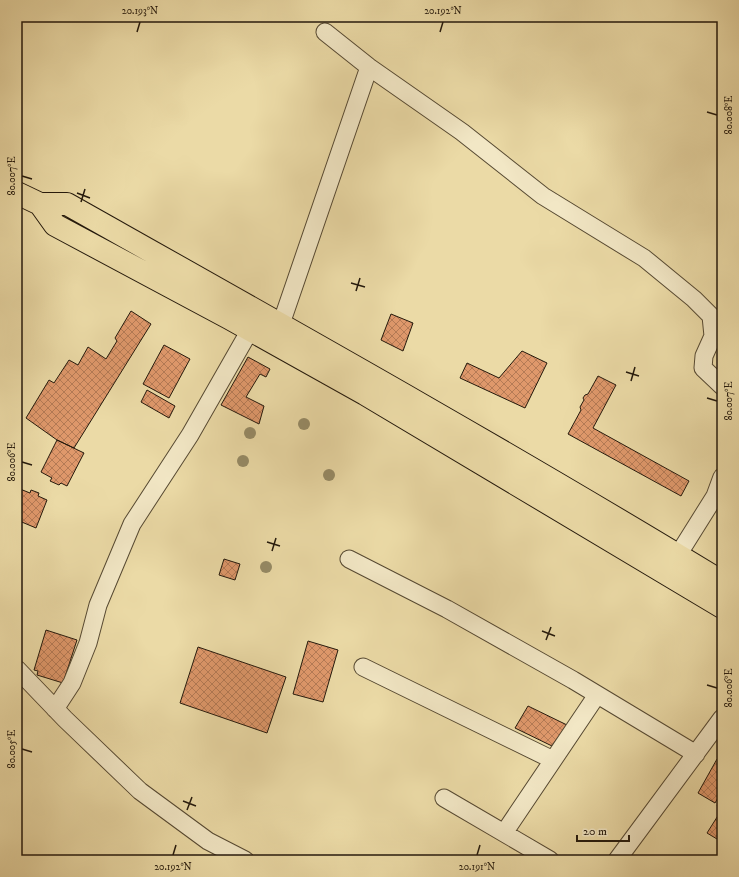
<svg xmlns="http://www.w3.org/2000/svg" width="739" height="877" font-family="'IM FELL DW Pica',serif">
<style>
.building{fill:url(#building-cross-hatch);stroke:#24190c}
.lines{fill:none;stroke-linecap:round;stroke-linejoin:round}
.minor-casing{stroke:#564932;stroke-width:19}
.trunk-casing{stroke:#24190c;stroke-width:24}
.minor{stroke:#f2e7c5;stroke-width:17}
.trunk{stroke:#ebdaa6;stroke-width:22}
.tree{fill:#968b66}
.ticks{fill:none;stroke:#24190c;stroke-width:1.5}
.neatline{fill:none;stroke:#24190c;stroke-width:1.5}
.ticks-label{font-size:10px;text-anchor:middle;fill:#24190c}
</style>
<defs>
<pattern id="building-cross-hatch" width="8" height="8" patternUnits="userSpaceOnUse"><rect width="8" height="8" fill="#df986b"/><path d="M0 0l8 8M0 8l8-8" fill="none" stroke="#b57b56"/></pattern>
</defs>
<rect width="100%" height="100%" fill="#ebdaa6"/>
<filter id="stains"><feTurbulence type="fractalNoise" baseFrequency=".005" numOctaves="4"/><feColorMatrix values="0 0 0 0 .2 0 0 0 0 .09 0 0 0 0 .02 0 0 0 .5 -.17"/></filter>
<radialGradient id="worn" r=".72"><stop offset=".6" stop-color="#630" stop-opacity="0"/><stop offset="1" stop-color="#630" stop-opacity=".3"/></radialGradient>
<path class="building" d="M131 311 151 324 74 448 57 440 26 418 49 380 54 383 69 360 78 365 88 347 106 359 117 341 115 338Z
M391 314 413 323 403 351 381 340Z
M164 345 190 359 169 398 143 384Z
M522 351 547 363 525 408 460 378 467 363 499 378Z
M248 357 270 369 266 377 260 374 246 397 264 406 259 424 221 405Z
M598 376 616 385 593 428 689 481 681 496 568 434 581 410 580 407 584 400 583 398 585 395 588 394Z
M147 390 175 406 169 418 141 402Z
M57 440 84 453 67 486 61 483 59 485 50 481 52 478 41 472Z
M20 489 30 493 31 490 39 493 38 496 47 500 36 528 17 520V497Z
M224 559 240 564 235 580 219 575Z
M46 630 77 640 63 683 37 675 38 671 34 670Z
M308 641 338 650 323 702 293 694Z
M198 647 286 677 267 733 180 703Z
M528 706 567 725 552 746 515 728Z
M717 759 722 762V791L715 803 698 793Z
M722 798V809L717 806Z
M719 814 722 815V842L707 833Z"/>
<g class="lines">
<defs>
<path id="minor" d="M325 32 369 67 462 132 543 196 644 258 694 299 711 316 713 336 704 356 703 368 722 386
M281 324 369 67
M678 555 715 496 722 477
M349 559 447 609 573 680 696 754
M363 667 553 760
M17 669 65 719 140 791 208 841 245 860
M55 709 72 683 88 643 98 605 132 524 190 435 250 330
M444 798 550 860
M504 833 597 695
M617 860 722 718"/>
<path id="trunk" d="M17 193 40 204H67C287 328 507 451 722 582
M40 204 55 225 229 318 365 394 722 607"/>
</defs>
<use href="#minor" class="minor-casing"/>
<use href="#trunk" class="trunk-casing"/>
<use href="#minor" class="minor"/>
<use href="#trunk" class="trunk"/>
</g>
<g class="tree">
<circle cx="304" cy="424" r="6"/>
<circle cx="250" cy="433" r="6"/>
<circle cx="243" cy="461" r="6"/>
<circle cx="329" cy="475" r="6"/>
<circle cx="266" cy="567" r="6"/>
</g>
<path class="ticks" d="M137 32 140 22M440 32 443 22M707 112 717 115M22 176 32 179M77 193 90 198M81 202 85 189M351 283 365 287M356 291 360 278M626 372 639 376M631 381 635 367M707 398 717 401M22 462 32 465M267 542 280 546M272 551 276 538M542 631 555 636M546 640 551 627M707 685 717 688M22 749 32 752M183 801 196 806M187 810 192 797M173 855 176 845M477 855 480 845"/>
<rect width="739" height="877" fill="none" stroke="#ebdaa6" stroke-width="44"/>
<path d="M577 835v6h52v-6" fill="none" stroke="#24190c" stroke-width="2"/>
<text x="583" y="835" font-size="12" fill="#24190c" stroke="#f2e7c5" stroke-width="3" paint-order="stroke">20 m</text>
<rect x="22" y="22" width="695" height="833" class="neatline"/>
<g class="ticks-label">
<text x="140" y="14">20.193°N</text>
<text x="443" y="14">20.192°N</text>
<text transform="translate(728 115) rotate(-90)" y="4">80.008°E</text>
<text transform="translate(11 176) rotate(-90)" y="4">80.007°E</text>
<text transform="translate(728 401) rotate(-90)" y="4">80.007°E</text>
<text transform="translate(11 462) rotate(-90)" y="4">80.006°E</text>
<text transform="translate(728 688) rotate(-90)" y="4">80.006°E</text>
<text transform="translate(11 749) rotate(-90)" y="4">80.005°E</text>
<text x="173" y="870">20.192°N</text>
<text x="477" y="870">20.191°N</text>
</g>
<rect width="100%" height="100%" filter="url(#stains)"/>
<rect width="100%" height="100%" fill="url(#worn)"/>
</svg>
